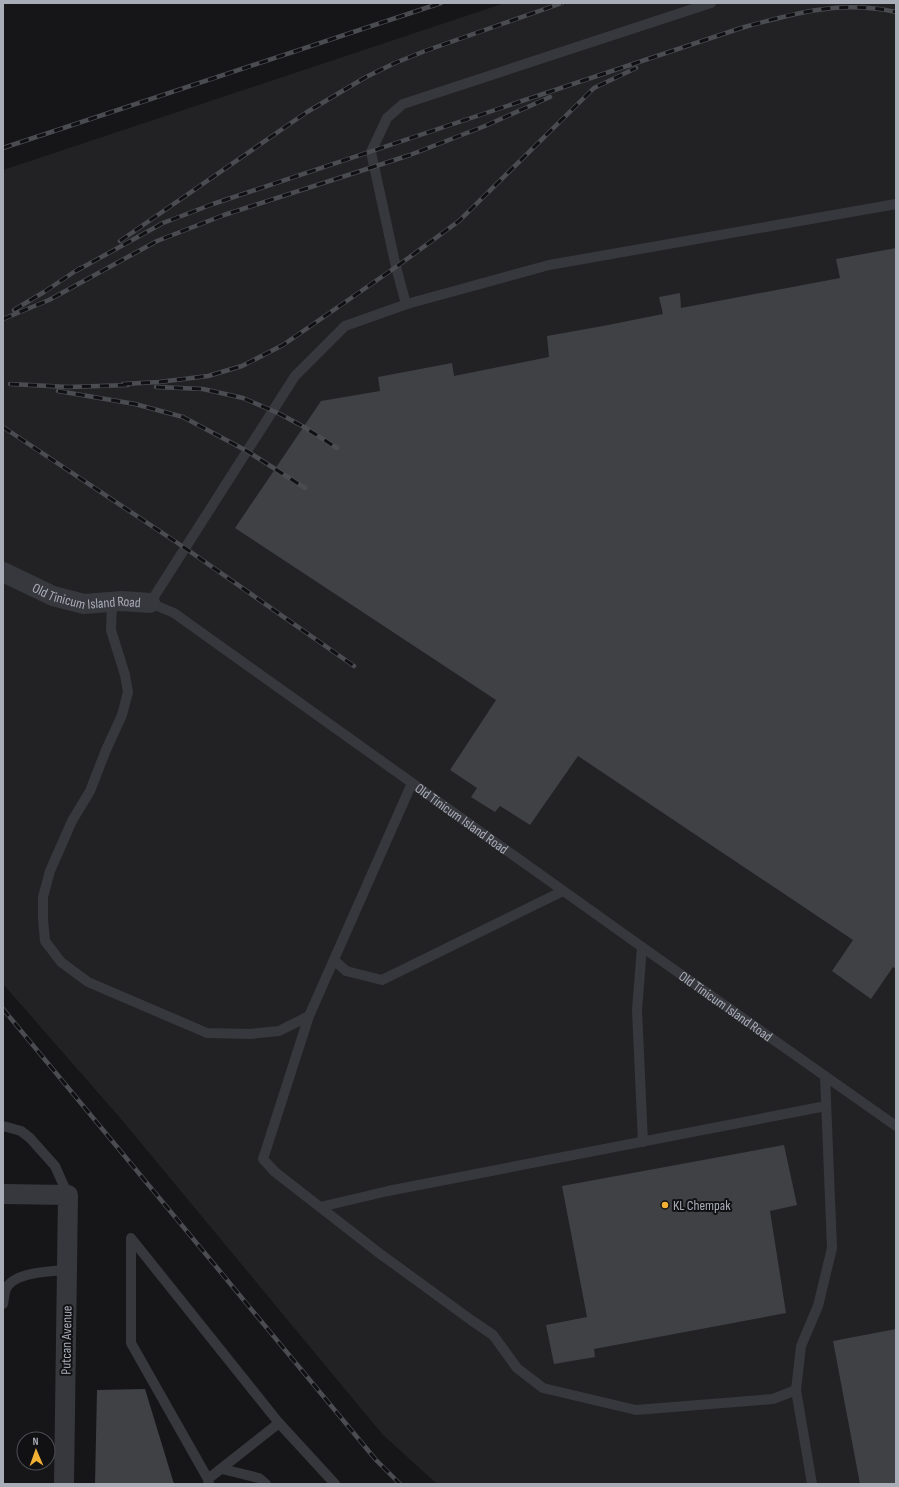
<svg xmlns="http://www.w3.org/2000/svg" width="899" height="1487" font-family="'Sofia Sans Condensed',sans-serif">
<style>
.built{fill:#222225}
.building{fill:#404145}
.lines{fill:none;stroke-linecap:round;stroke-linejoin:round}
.service{stroke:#37383d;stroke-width:10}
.minor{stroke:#37383d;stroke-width:20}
.rail-casing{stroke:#4a4c52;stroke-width:4.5}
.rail{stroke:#111113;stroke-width:3;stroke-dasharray:9;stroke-linecap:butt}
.poi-dot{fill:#f2b134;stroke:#111113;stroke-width:1.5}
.labels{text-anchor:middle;stroke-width:4;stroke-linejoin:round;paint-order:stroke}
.street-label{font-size:14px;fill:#a8adb8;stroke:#111113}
.poi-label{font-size:14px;fill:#a8adb8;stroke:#111113;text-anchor:start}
</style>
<rect width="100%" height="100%" fill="#161618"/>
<path class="built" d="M505 3H896V1484H437L383 1435 121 1119 3 984V170Z"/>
<path class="building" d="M896 248V969L893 967 871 999 832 971 853 940 578 756 530 825 500 806 495 812 471 797 477 788 450 770 496 700 235 528 321 401 380 391 378 377 452 363 454 376 549 357 547 336 603 326 663 314 659 297 680 293 681 308 840 278 836 259Z
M784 1145 797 1205 770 1211 786 1313 594 1349 595 1357 554 1364 546 1325 587 1317 562 1186Z
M896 1329V1484H860L833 1341Z
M145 1389 174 1484H95L97 1390Z"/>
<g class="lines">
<g class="service">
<path id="s1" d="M896 204 549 265 407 304 345 326 295 376 150 603 174 613 642 947 896 1126"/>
<path d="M406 304 396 267 371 152 387 118 403 104 711 3"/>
<path d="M112 602 111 630 125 675 128 692 122 715 106 750 90 791 72 821 50 871 43 897V919L45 941 61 962 88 982 207 1033 250 1034 279 1031 309 1016"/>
<path d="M412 783 309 1016 263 1159 275 1172 379 1253 471 1320 493 1335 517 1368 543 1388 636 1410 773 1399 796 1390"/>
<path d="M642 947 637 1010 643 1142"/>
<path d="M334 960 346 971 382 980 563 891"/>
<path d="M3 1126 21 1131 30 1138 55 1166 68 1195"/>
<path d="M320 1207 388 1191 826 1106"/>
<path d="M3 1304C4 1300 4 1294 6 1289 13 1272 52 1271 67 1270"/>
<path d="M222 1469 259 1478 266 1484"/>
<path d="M208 1479 131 1343V1238L279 1423"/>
<path d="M209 1484 208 1479 279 1423 335 1484"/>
<path d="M812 1484 796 1390 801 1346 818 1306 832 1248 825 1076"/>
</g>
<g class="minor">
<path id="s2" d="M3 572 53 596 84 604 122 601 150 603"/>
<path d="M3 1194 68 1195 64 1484"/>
</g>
<defs>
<path id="rail" d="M3 148 441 3
M120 241 307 112 366 77 395 63 425 51 562 3
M76 271 163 223 213 204 741 28C795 13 840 0 896 12
M14 310 44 292 80 268
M3 319 49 300 157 241 224 215 410 155 485 126 550 97
M10 384 69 387 128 385
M123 384 159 382 208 376 242 366 283 345 396 267 459 221 594 88 636 68
M156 387 203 389 243 398 280 414 304 427 337 448
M58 391 135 404 183 417 247 451 305 488
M3 427 185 548 354 666
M3 1009 376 1460 400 1484"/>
</defs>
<use href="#rail" class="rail-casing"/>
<use href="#rail" class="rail"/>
</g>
<circle class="poi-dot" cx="665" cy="1205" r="4"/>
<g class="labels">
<g class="street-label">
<text dy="5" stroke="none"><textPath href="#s2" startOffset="89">Old Tinicum Island Road</textPath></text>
<text dy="5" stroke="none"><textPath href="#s1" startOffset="1285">Old Tinicum Island Road</textPath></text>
<text dy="5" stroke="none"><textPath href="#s1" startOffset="1609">Old Tinicum Island Road</textPath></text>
<text transform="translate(66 1340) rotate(-89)" y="5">Putcan Avenue</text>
</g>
<g class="poi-label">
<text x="673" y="1210">KL Chempak</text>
</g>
</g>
<rect width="899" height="1487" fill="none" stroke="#a8adb8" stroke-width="8"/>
<g transform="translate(36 1451) rotate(358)"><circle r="19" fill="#111113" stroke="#4d4f55"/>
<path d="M0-3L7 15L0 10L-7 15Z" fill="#f2b134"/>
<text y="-6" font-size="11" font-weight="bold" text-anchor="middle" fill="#a8adb8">N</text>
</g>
</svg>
